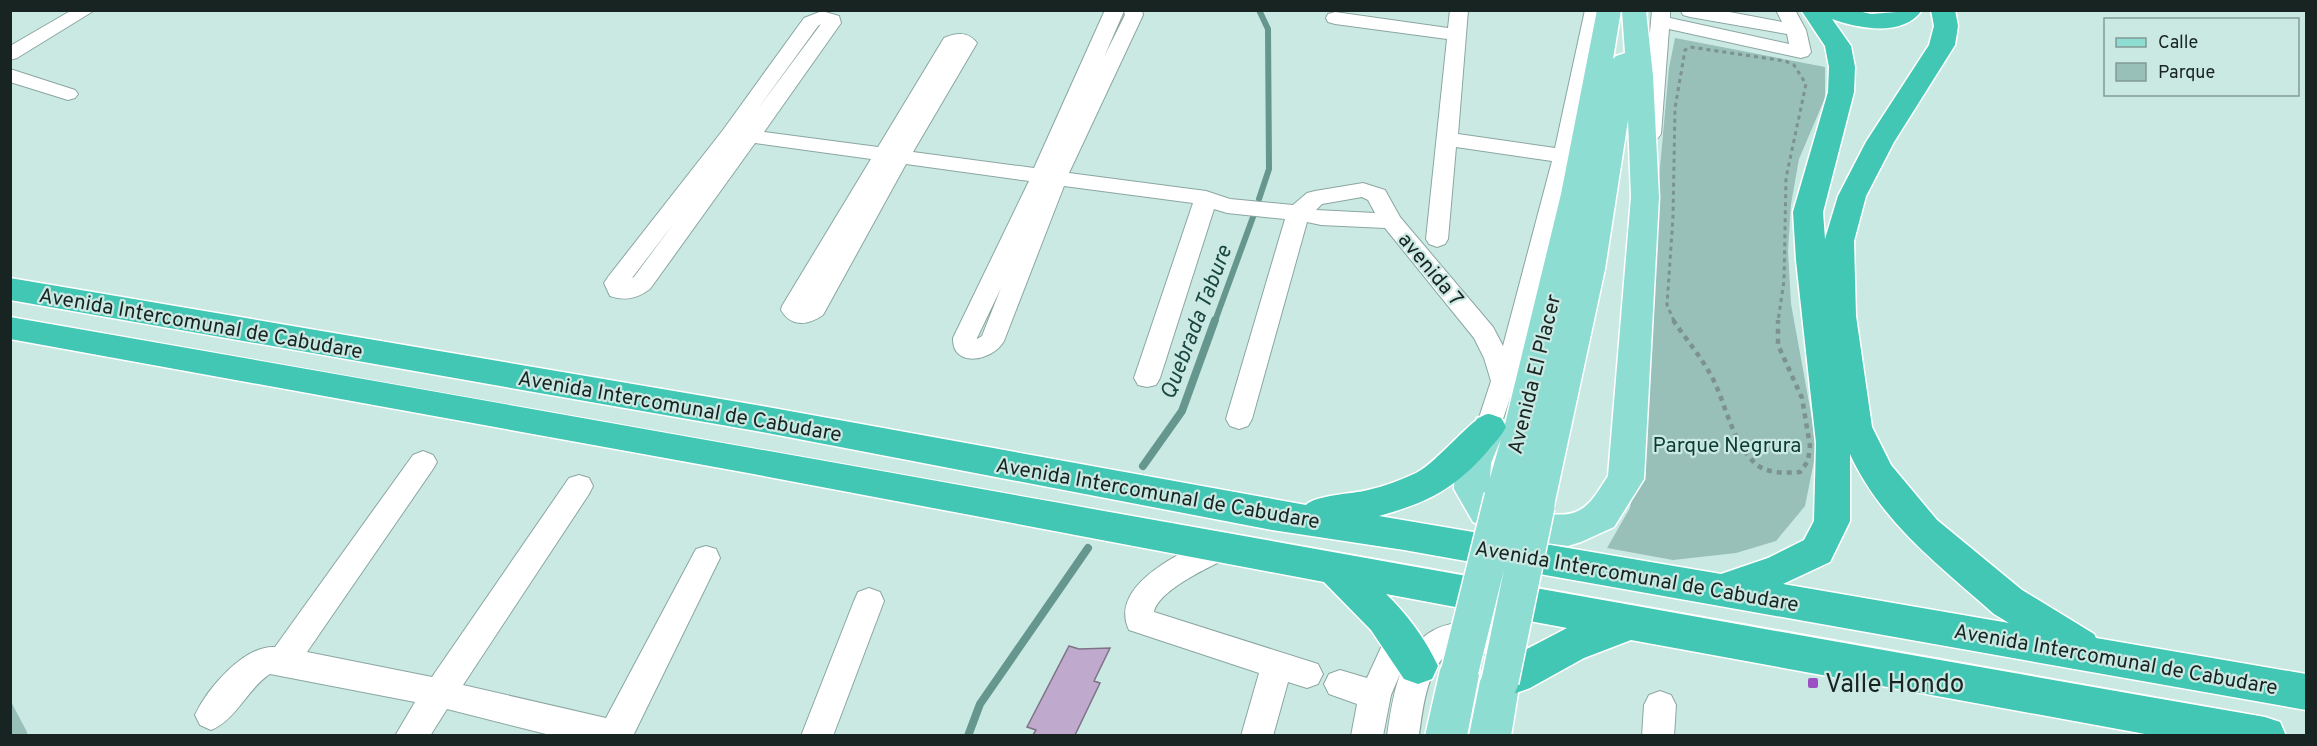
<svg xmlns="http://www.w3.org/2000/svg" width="2317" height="746" font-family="Overpass,sans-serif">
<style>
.green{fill:#98bfb8}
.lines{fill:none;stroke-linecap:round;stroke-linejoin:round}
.stream-far1{stroke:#66978f;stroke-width:6}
.stream{stroke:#66978f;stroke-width:8}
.building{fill:#bfaacd;stroke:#7e7286;stroke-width:1.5}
.minor-casing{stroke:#8aa6a1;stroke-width:2}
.major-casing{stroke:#fff;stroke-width:3}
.highway-casing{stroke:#fff;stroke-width:3}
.path-far1{stroke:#7c928d;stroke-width:3;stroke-dasharray:4 4;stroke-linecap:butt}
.path{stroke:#7c928d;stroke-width:4.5;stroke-dasharray:5 5;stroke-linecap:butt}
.minor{fill:#fff;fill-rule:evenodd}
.major{fill:#8eddd3;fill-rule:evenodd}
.highway{fill:#43c7b5;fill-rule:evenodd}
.major-bridge-casing{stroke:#fff;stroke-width:40;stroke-linecap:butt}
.major-bridge{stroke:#8eddd3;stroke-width:37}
.poi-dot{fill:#9b51c4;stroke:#cbe9e3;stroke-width:2}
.labels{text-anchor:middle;stroke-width:4.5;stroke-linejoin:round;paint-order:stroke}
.street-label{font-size:21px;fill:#182421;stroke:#cbe9e3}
.park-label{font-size:21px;fill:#0c3c35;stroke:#cbe9e3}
.water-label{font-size:22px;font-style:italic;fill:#1a4741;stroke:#cbe9e3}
.near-poi-label{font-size:26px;fill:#182421;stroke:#cbe9e3;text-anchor:start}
</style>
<rect width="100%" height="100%" fill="#cbe9e3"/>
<path class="green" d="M1675 38 1825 67V98L1799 159 1791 204 1788 251 1791 304 1817 446 1805 506 1776 541 1736 553 1673 560 1607 548 1630 508 1638 453 1656 212 1669 68Z
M10 700 27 732V735H11Z"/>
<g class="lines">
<path class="stream-far1" d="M1259 10 1268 29 1269 169 1259 199
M1215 321 1253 217"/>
<path class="stream" d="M1143 466 1182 411 1215 320
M968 736 980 704 1088 548"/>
</g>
<path class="building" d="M1069 646 1079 649 1110 648 1094 681 1100 683 1075 735H1033L1036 730 1027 727Z"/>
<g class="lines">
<defs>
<path id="minor" d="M72 10H95L17 58 10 60V46Z
M1105 10H1142L1143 15 1069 173 1206 191 1230 199 1293 205 1307 193 1315 191 1363 183 1385 190 1400 217 1493 327 1503 346 1552 161 1456 147 1448 239 1445 244 1437 247 1429 244 1426 239 1447 39 1335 24 1328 22 1326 18 1328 14 1335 12 1448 28 1450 10H1468L1458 134 1555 148 1585 10H1603L1571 176 1529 341 1498 434 1489 437 1480 434 1476 427 1491 381 1484 358 1474 338 1385 228 1321 225 1307 222 1252 419 1248 426 1239 429 1230 426 1226 419 1285 219 1227 213 1214 209 1160 378 1156 385 1147 387 1138 385 1134 378 1193 203 1064 186 1004 341C993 361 952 369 953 338L1029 181 906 164 823 315C807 326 791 327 781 310L782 306 871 159 755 143 650 289C636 299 626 301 610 296L604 283 608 277 723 130 804 18 822 11 839 16 841 23 764 132 878 147 944 38C956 33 968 31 977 43L913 152 1034 168ZM1124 11 1125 15 1104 57ZM821 24 757 110 818 26ZM1362 197 1368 200 1375 213 1316 210 1322 204ZM674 223 634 277 632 278ZM1001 288 982 336 977 339V338Z
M1652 10H1670V18L1789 44 1787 34 1690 17 1683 15 1681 11 1719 10 1782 22 1776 10H1795L1806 30 1811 52 1808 56 1801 58 1669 29 1661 134 1658 138 1651 140 1644 138 1641 134Z
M10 69 75 90 78 94 75 98 68 100 10 82Z
M423 451 433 455 437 462 433 469 307 652 432 677 569 478 579 475 589 478 593 486 589 494 463 685 606 718 696 549 706 546 716 549 720 558 633 736H554L447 709 430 736H395L415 702 270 674C247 689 236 720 211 730L200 725 195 715C207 689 244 645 275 647L413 455Z
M1222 536 1232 540 1236 548 1232 556C1213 565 1158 590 1154 612L1318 664 1323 674 1318 684 1307 688 1288 682 1273 736H1241L1259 673 1129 630C1107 584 1187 548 1222 536Z
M869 588 880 592 884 601 833 736H801L854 601 858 592Z
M1461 622C1495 628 1514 632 1529 665L1524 675 1513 679C1497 673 1498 659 1483 653 1430 632 1424 701 1419 736H1387C1392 701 1399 648 1434 630 1442 625 1452 624 1461 622Z
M1400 626 1411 630 1415 639 1391 695 1383 736H1351L1357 704 1329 694 1324 684 1329 674 1340 670 1367 678 1389 630Z
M1660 691 1671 695 1676 705 1674 736H1642L1644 705 1649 695Z"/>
<path id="major" d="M1597 10H1621L1613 59 1616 56 1625 53 1622 11H1646L1653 76 1659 197 1644 479 1614 527 1581 542 1568 546 1517 539 1504 535 1473 522 1454 489 1455 463 1477 418 1489 414 1501 418 1505 424 1561 194ZM1628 120 1631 197 1608 476C1591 502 1584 518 1550 514L1554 506 1605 269ZM1501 439 1490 478 1491 463Z
M1460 652 1474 657 1480 670 1467 736H1425L1440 670 1446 657Z
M1500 663 1514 668 1520 681 1511 736H1469L1480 681 1486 668Z"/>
<path id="highway" d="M1801 10H1854L1871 14 1922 10C1903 38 1857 28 1832 19L1851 46 1855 67 1854 92 1823 212 1825 239 1838 196 1866 142 1929 45 1934 26 1931 10H1955L1958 26 1955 45 1894 142 1866 196 1854 241 1856 316 1872 427 1891 465 1937 520 2022 590 2094 634 2096 638 2306 674V710L1404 550 1272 530 762 432 10 300V278L762 406 1306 505C1315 495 1353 494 1368 490 1385 486 1401 480 1416 473 1438 462 1473 416 1488 414 1492 414 1497 417 1501 418L1506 427C1501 437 1493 444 1486 453 1453 490 1426 503 1379 516L1721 574 1768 558 1804 540 1814 521 1816 443 1796 260 1793 212 1828 92 1829 67 1825 46ZM1850 454C1881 522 1940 566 1994 614L2009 623 1783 584 1830 562 1850 521Z
M10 317C762 448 1513 586 2265 717L2280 722 2286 736H2156L1631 640 1584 658 1530 688 1516 693 1502 688 1496 675 1502 662 1567 628 1386 594C1407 614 1426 640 1438 666L1432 679 1418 684 1404 679 1371 630 1324 582 748 473 10 339Z"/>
</defs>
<use href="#minor" class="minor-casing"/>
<use href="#major" class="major-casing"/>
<use href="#highway" class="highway-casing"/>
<path class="path-far1" d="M1674 321 1667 305 1673 217 1675 108 1685 50 1690 47 1785 61 1794 65 1806 84 1786 178 1784 281 1778 321"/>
<path class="path" d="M1673 320C1686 339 1701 357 1712 377 1726 404 1732 443 1756 464 1768 474 1785 473 1800 472L1808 461 1810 446 1802 398 1778 345V320"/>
<use href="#minor" class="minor"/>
<use href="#major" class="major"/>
<use href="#highway" class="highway"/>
<defs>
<path id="major-bridge" d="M1460 670 1503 497
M1500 681 1536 506"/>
</defs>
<use href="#major-bridge" class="major-bridge-casing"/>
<use href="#major-bridge" class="major-bridge"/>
</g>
<rect class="poi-dot" x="1807" y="677" width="12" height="12" rx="3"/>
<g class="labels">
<g class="street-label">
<text transform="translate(1431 269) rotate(50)" y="7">avenida 7</text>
<text transform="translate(201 323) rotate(10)" y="7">Avenida Intercomunal de Cabudare</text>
<text transform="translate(1534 374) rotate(-76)" y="7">Avenida El Placer</text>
<text transform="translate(680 406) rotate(10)" y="7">Avenida Intercomunal de Cabudare</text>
<text transform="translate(1158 493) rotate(10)" y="7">Avenida Intercomunal de Cabudare</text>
<text transform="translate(1637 576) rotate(10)" y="7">Avenida Intercomunal de Cabudare</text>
<text transform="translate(2116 659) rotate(10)" y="7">Avenida Intercomunal de Cabudare</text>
</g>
<g class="park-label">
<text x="1727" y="452">Parque Negrura</text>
</g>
<g class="water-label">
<text transform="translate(1195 322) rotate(-69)" y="8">Quebrada Tabure</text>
</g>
<g class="near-poi-label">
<text x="1825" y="692">Valle Hondo</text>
</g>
</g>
<rect width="2317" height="746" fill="none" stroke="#182421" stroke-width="24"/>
<rect x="2104" y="18" width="195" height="78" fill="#cbe9e3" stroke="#839a95" stroke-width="1.5"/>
<rect x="2116" y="38" width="30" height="9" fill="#8eddd3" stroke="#839a95" stroke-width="1.5"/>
<text x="2158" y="48" font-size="18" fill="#182421">Calle</text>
<rect x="2116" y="63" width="30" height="18" fill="#98bfb8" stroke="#839a95" stroke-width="1.5"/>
<text x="2158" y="78" font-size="18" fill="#182421">Parque</text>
</svg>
